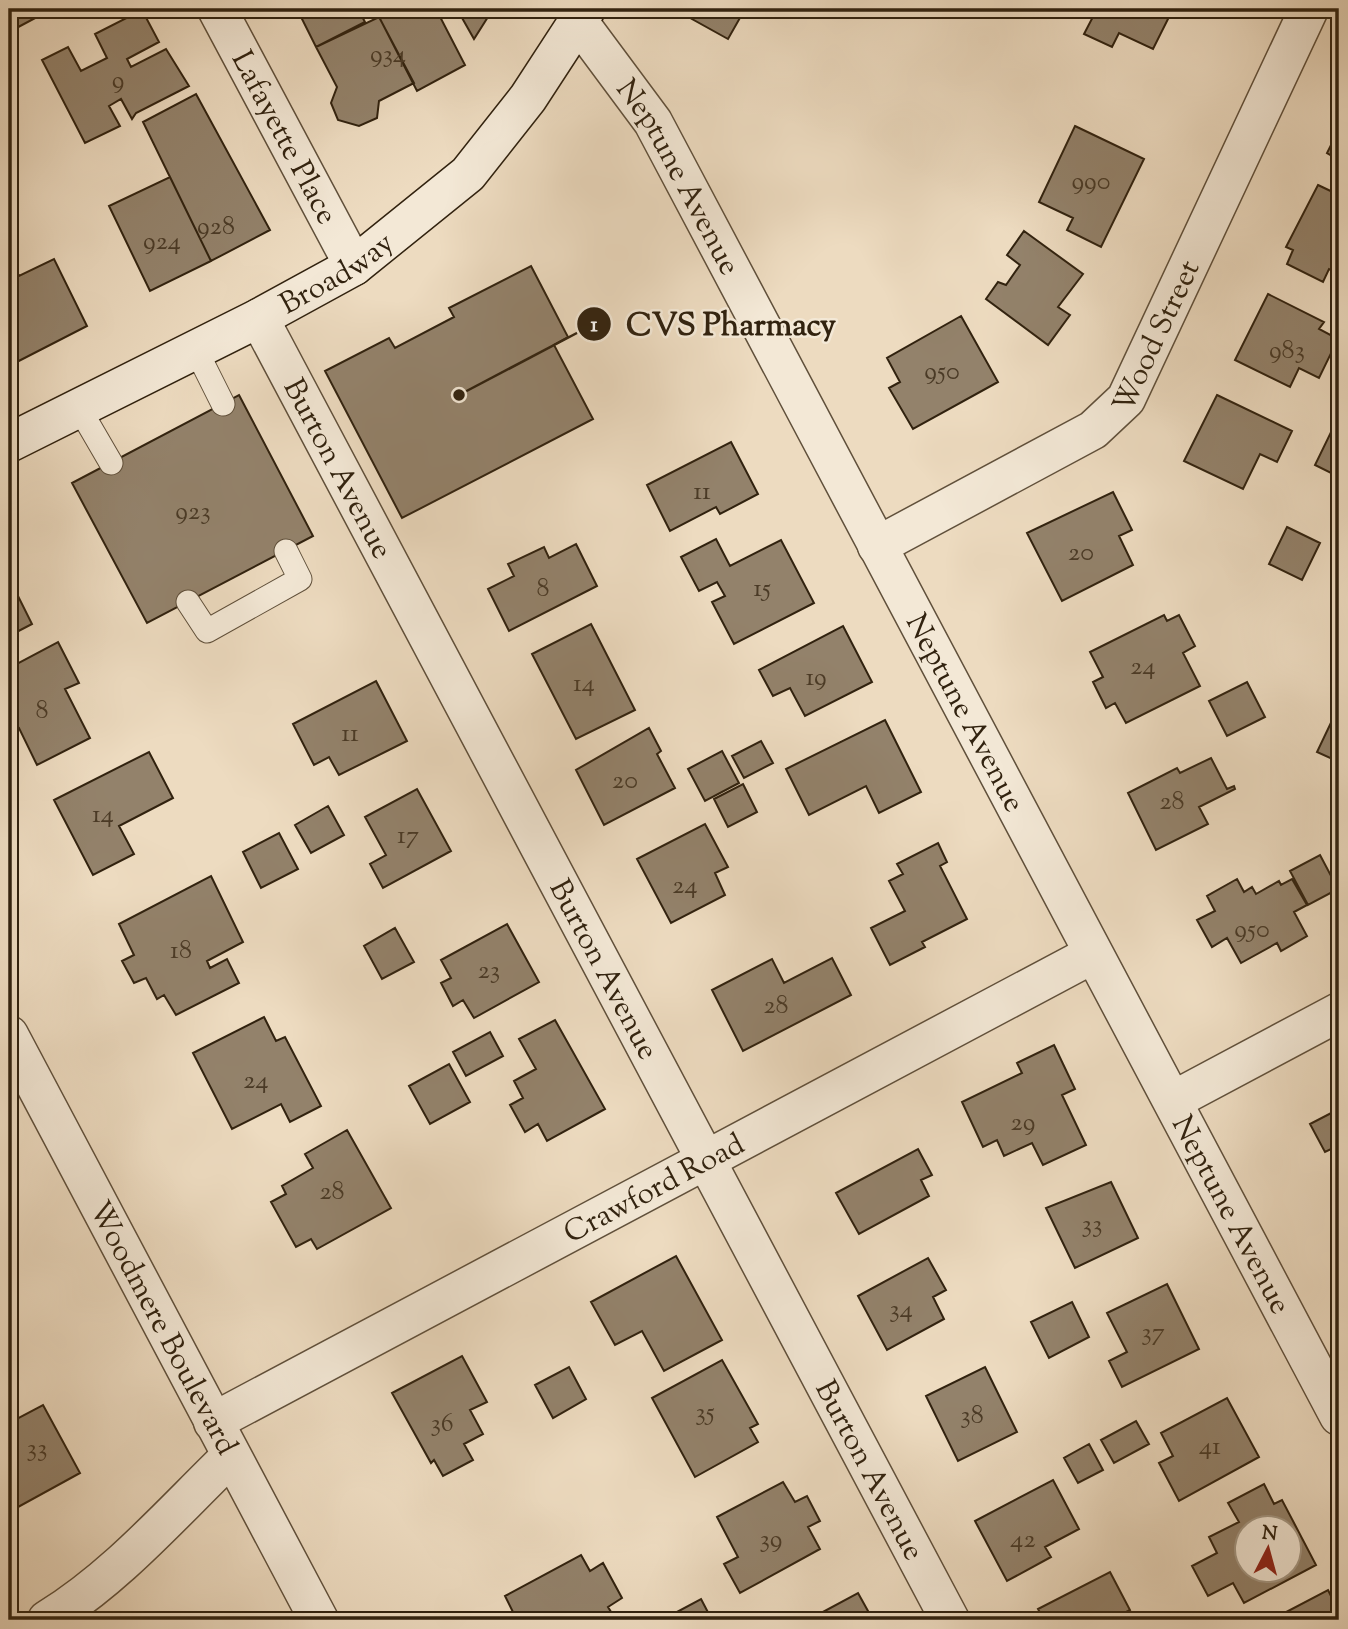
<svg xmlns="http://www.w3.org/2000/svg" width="1348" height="1629" font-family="'Sorts Mill Goudy',serif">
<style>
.building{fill:#93826b;stroke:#31220f;stroke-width:2;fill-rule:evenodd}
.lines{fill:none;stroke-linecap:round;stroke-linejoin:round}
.service-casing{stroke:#60503b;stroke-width:25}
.minor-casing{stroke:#60503b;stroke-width:41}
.tertiary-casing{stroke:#60503b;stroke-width:41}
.secondary-casing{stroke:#31220f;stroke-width:41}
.service{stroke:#f3e8d6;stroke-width:23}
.minor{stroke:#f3e8d6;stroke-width:38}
.tertiary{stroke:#f3e8d6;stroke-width:38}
.secondary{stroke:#f3e8d6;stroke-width:38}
.labels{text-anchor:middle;stroke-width:5;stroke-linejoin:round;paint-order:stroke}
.number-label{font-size:26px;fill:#4a3a26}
.street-label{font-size:30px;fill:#31220f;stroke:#f3e8d6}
.leader{fill:none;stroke:#31220f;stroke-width:2.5}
.callout-dot{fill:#31220f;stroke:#f3e8d6;stroke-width:2.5}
.mark-label{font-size:21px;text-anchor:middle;font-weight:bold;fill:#fff}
.callout-label{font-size:32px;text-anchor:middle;font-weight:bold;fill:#31220f;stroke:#f3e8d6;stroke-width:5;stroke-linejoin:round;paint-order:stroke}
</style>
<rect width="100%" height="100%" fill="#eddbc0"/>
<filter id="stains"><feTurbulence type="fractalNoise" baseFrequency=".00286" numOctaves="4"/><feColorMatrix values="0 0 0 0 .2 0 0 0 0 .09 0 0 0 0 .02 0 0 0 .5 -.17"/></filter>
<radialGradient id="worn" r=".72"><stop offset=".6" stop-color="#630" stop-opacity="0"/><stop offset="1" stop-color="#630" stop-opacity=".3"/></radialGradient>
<path class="building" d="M9 9H52L9 32Z
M297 9H358L365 22 316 47Z
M375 9H436L465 65 417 91Z
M457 9H493L474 39Z
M674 9H745L728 39Z
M1097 9H1173L1153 49 1119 33 1112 47 1084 34Z
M142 10 159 42 127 59 131 67 166 49 189 86 136 113 132 119 121 99 109 106 120 126 85 143 42 60 68 47 81 71 107 58 95 34Z
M379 17 414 83 379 101 377 118 359 126 338 120 331 103 337 87 316 47Z
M196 94 270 230 211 261 143 122Z
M1075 126 1144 159 1101 247 1067 230 1073 218 1039 202Z
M1339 129V160L1327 153Z
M170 177 211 261 150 291 109 206Z
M1318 185 1339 195V274L1329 269 1323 282 1287 264 1293 250 1286 247Z
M1024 231 1083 274 1058 307 1070 315 1048 345 986 299 998 282 1006 285 1020 265 1007 255Z
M9 256 19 276 54 259 87 326 9 366Z
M531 266 568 337 554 345 593 419 402 518 325 371 389 338 395 348 454 317 449 308Z
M1268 294 1324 322 1319 329 1338 339 1319 378 1299 368 1290 387 1235 360Z
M961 316 998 382 913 429 889 388 900 382 887 358Z
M239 395 313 536 147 623 72 483Z
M1217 395 1292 431 1277 462 1260 454 1243 489 1184 461Z
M1333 428 1339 431V477L1315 465Z
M731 442 758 494 720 514 716 507 670 531 647 485Z
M1113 492 1132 530 1119 536 1133 565 1062 601 1027 533Z
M1287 527 1320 543 1302 580 1269 564Z
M716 539 730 566 781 540 814 603 734 644 712 602 725 596 717 582 699 591 681 557Z
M576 544 597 586 509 631 488 589 514 576 508 564 544 547 549 558Z
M9 578 32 624 9 636Z
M1164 615 1167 621 1179 615 1195 646 1183 653 1200 686 1126 723 1115 703 1106 708 1093 682 1103 677 1090 652Z
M591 624 635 710 576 739 532 654Z
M843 626 872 682 805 716 790 688 773 696 759 670Z
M58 642 79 683 65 689 90 738 37 765 19 728 9 733V668Z
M376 681 407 741 339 775 329 757 314 765 293 724Z
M1247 682 1265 717 1227 736 1209 701Z
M1338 708 1339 709V762L1317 752Z
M885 720 921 792 879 813 866 786 809 815 786 769Z
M649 728 661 751 657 754 675 788 604 825 576 770Z
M761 741 773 763 744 778 732 756Z
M722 751 739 783 705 801 688 769Z
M149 752 173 798 119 826 134 854 93 875 54 800Z
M1211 758 1227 789 1234 786 1235 789 1199 807 1208 824 1156 850 1128 793 1177 768 1180 773Z
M743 784 757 812 728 827 714 799Z
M417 789 451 851 383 888 370 864 386 855 365 817Z
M328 806 344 835 311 853 295 825Z
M705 824 728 867 715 873 725 895 671 923 637 859Z
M279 833 298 869 261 888 243 852Z
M938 843 947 862 940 866 967 919 922 942 925 947 890 965 871 928 905 911 889 881 903 874 897 864Z
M1320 855 1338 889 1308 905 1290 871Z
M211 876 243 942 207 961 210 968 227 959 239 983 176 1015 164 995 157 999 146 978 134 983 122 961 134 955 119 924Z
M1237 879 1244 892 1252 887 1256 894 1279 881 1281 885 1292 879 1307 905 1294 912 1307 936 1281 951 1277 943 1241 963 1227 938 1212 947 1197 920 1215 911 1207 896Z
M507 924 539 982 474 1018 463 1000 453 1006 441 983 451 978 441 960Z
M395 928 414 962 382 979 364 946Z
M832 958 851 995 743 1051 712 990 772 959 784 983Z
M264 1017 276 1041 285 1037 321 1106 290 1122 281 1104 232 1129 193 1053Z
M555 1020 605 1109 547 1141 538 1124 525 1132 510 1105 523 1098 514 1081 536 1069 519 1039Z
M490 1032 503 1056 466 1076 453 1052Z
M1054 1045 1075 1089 1062 1095 1086 1145 1043 1165 1032 1143 1004 1156 997 1140 983 1147 962 1102 1022 1073 1017 1063Z
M449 1064 470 1102 430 1124 409 1086Z
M1339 1109V1165L1331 1149 1325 1152 1310 1124Z
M347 1130 391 1208 317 1249 311 1239 296 1247 271 1202 286 1194 282 1186 313 1168 305 1154Z
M918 1149 932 1175 921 1180 929 1196 859 1234 836 1193Z
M1111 1182 1138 1238 1075 1268 1046 1208Z
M676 1256 722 1340 664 1371 642 1331 615 1345 591 1302Z
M928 1258 946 1290 933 1297 944 1319 887 1350 858 1296Z
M1167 1284 1199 1349 1122 1387 1109 1361 1127 1352 1107 1313Z
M1072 1302 1089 1337 1049 1358 1031 1322Z
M462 1356 487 1402 470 1410 483 1434 464 1444 473 1460 443 1476 434 1460 431 1463 392 1393Z
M722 1360 758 1424 750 1428 758 1442 695 1477 652 1398Z
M569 1367 586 1399 553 1418 535 1385Z
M985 1367 1017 1432 958 1461 926 1396Z
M1227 1398 1259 1457 1179 1501 1159 1463 1173 1456 1161 1433Z
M43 1405 80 1473 9 1512V1408L15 1420Z
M1136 1421 1149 1444 1114 1463 1101 1440Z
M1089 1444 1103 1470 1078 1483 1064 1458Z
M1053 1480 1079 1529 1045 1547 1051 1557 1007 1581 975 1521Z
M783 1482 795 1502 807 1496 820 1521 808 1527 820 1549 740 1593 724 1564 738 1557 717 1517Z
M1264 1484 1274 1504 1282 1500 1316 1565 1244 1603 1233 1583 1208 1596 1192 1566 1217 1553 1209 1537 1239 1522 1228 1503ZM1246 1528H1288V1570H1246Z
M581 1555 590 1571 603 1563 622 1598 608 1607 616 1620H510L507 1615 513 1612 505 1596Z
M1110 1572 1130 1610 1111 1620H1044L1038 1609Z
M1328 1590 1339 1612V1620H1271Z
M858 1593 873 1620H808Z
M701 1599 712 1620H662Z"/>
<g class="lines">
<defs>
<path id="service" d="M196 350 223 404
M79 408 111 463
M188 602 207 631 300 579 286 551"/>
<g id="minor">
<path id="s1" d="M217 9 354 266"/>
<path id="s2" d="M578 21 653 122 1339 1416"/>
<path id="s3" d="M259 318 950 1620"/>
<path id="s4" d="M877 546 1093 430 1126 399 1309 9"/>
<path d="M1174 1100 1339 1012"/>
<path id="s5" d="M213 1422 1093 954"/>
<path d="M47 1620C117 1577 172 1513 231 1456"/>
</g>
<g id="tertiary">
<path id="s6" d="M9 1035 319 1620"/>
</g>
<g id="secondary">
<path id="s7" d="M9 443 259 318 354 266 468 174 528 98 586 9"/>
</g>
</defs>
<use href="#service" class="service-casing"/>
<use href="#minor" class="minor-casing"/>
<use href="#tertiary" class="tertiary-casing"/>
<use href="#secondary" class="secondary-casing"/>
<use href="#service" class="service"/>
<use href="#minor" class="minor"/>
<use href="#tertiary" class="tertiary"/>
<use href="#secondary" class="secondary"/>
</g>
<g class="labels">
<g class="number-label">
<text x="388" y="62">934</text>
<text x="118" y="88">9</text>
<text x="1091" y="189">990</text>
<text x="216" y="234">928</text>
<text x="162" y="249">924</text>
<text x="1287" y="358">983</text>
<text x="942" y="379">950</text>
<text x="702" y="499">11</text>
<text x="193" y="519">923</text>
<text x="1081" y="560">20</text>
<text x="543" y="596">8</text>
<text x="762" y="596">15</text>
<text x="1143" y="674">24</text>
<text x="816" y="685">19</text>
<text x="584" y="691">14</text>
<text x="42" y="718">8</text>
<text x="350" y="741">11</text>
<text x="625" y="788">20</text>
<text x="1172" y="809">28</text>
<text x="103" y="822">14</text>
<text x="408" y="843">17</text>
<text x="685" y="893">24</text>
<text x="1252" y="937">950</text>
<text x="181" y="958">18</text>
<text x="489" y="978">23</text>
<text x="776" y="1013">28</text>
<text x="256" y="1088">24</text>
<text x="1023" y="1130">29</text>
<text x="332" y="1199">28</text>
<text x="1092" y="1232">33</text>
<text x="901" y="1317">34</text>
<text x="1153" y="1340">37</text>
<text x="705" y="1420">35</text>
<text x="972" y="1423">38</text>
<text x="442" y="1431">36</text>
<text x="1210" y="1454">41</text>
<text x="37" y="1456">33</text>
<text x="771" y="1547">39</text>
<text x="1023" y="1547">42</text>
</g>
<g class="street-label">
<text dy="10" stroke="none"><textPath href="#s1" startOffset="145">Lafayette Place</textPath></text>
<text dy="10" stroke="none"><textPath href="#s2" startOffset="186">Neptune Avenue</textPath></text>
<text dy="10" stroke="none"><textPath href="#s7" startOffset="369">Broadway</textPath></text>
<text dy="10" stroke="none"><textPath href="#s4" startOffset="360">Wood Street</textPath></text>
<text dy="10" stroke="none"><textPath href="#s3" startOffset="170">Burton Avenue</textPath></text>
<text dy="10" stroke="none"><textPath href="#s2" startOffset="794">Neptune Avenue</textPath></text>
<text dy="10" stroke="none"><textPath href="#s3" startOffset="737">Burton Avenue</textPath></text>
<text dy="10" stroke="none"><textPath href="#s5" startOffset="499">Crawford Road</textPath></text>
<text dy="10" stroke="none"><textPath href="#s2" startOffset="1362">Neptune Avenue</textPath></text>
<text dy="10" stroke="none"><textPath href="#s6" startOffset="331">Woodmere Boulevard</textPath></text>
<text dy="10" stroke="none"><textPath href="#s3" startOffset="1304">Burton Avenue</textPath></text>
</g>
</g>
<path class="leader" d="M459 395L594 324"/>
<g class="callout-dot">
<circle cx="459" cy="395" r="7"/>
<circle cx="594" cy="324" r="18"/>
</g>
<g class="mark-label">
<text x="594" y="331">1</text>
</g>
<g class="callout-label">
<text x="731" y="335">CVS Pharmacy</text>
</g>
<rect width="1348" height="1629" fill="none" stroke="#eddbc0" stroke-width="35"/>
<rect x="10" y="10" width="1327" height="1608" fill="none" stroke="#31220f" stroke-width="3.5"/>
<rect x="18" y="18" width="1313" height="1594" fill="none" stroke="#31220f" stroke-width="2"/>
<g transform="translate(1268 1549) rotate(6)"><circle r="33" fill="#f3e8d6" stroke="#a59986" stroke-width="2"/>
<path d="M0-5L12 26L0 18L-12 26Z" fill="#8f2418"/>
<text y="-10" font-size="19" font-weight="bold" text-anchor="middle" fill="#31220f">N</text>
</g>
<rect width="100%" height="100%" filter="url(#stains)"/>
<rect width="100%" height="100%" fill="url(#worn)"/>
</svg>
